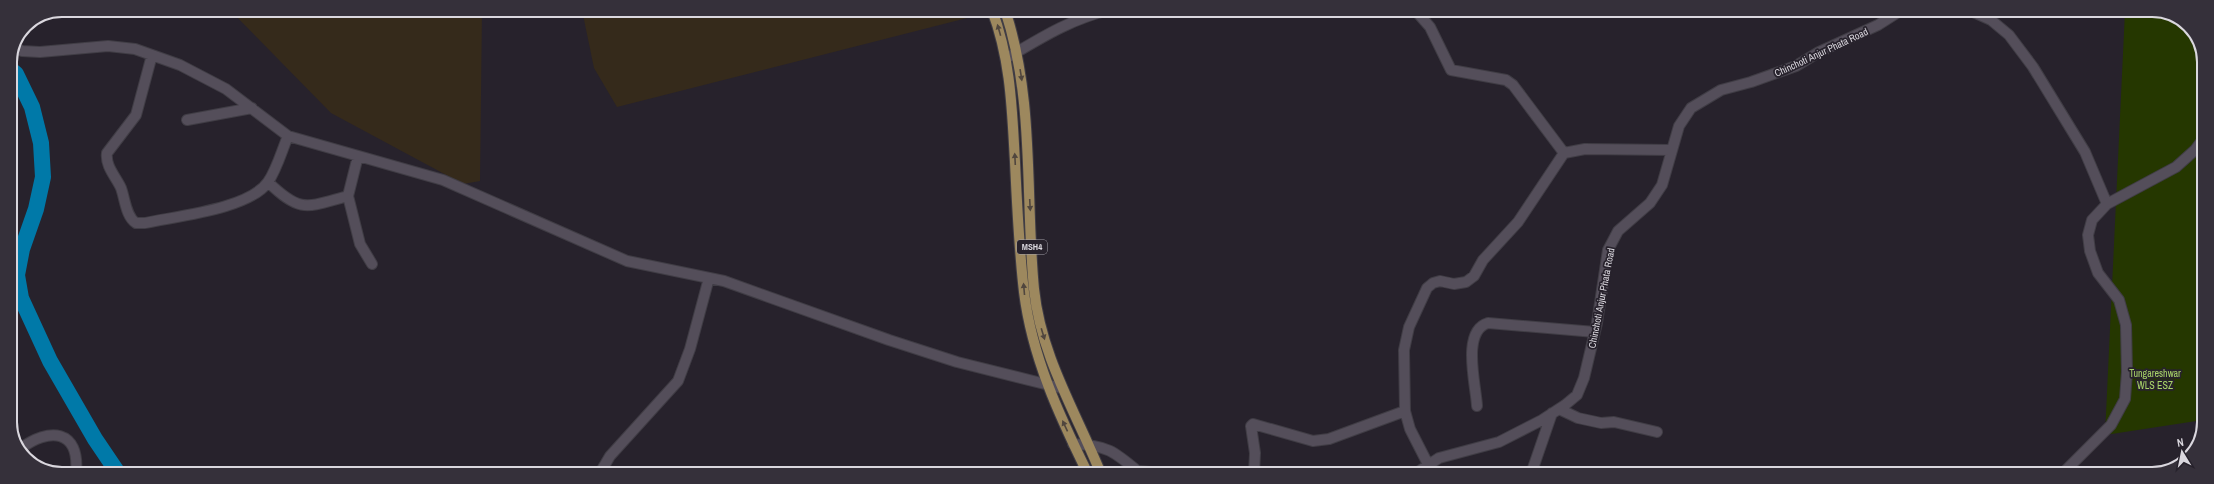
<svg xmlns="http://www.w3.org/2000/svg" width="2214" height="484" font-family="'Archivo Narrow',sans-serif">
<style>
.industrial{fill:#352a1b}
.green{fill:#253700}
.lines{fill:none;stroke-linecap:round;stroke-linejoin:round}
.river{stroke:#0079a8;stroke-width:16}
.minor-casing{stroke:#403d45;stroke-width:12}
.major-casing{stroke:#403d45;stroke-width:12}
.minor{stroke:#544e5a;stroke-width:10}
.major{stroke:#9d885e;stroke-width:10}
.oneway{fill:#50463e}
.labels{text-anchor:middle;stroke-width:3.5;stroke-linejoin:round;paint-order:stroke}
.shield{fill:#27222c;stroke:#a4a1a9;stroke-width:1}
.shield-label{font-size:9px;font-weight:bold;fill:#dad7de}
.street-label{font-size:10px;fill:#dad7de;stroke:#27222c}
.park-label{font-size:10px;fill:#a8d368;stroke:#27222c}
.rim{fill:none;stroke:#dad7de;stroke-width:2}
</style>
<rect width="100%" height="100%" fill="#27222c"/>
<path class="industrial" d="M230 10H412L411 16 444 10H482L480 181 463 184 331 113Z
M582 10H972L975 16 617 107 594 68Z"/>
<path class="green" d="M2125 11H2162L2191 28 2204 58 2203 420 2105 435Z"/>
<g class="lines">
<path class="river" d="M10 69 16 74 32 107 41 143 43 177 36 209 22 249 17 275 21 298 50 361 95 439 118 473"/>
<defs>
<path id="minor" d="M1416 11 1430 27 1451 70 1506 80 1513 85 1564 153
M1971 11 1991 20 2009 35 2033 67 2085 152 2107 204
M16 48 22 51 40 52 108 46 135 49 180 65 226 89 288 136 443 180 627 261 724 281 889 340 957 362 1061 388
M152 55 136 115 107 153C105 166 116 177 121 188 125 199 126 217 136 223H145C177 216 249 209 268 182 277 169 282 150 288 136
M1007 58C1039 39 1072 18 1110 10
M187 120 252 108
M358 156 348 196 360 244 372 264
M268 182C301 214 307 207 348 196
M1477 406C1476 385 1461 331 1488 323L1595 332
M1559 409 1578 418 1601 423 1614 422 1657 432
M1073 444C1108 445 1115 452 1141 474
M20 449C49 427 80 429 76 473
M1137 471 1178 474
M600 473 610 456 678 381 690 349 709 278
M1254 474 1255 453 1251 426 1253 424 1313 441 1329 439 1405 411
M1415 474 1439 458 1499 442 1542 420 1565 405 1577 395 1584 378 1597 323 1608 250 1618 231 1650 203 1662 185 1679 126 1691 108 1721 90 1751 82 1796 66 1819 52 1878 25 1900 11
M1433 474 1410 429 1405 411 1404 350 1409 327 1427 288 1433 283 1440 281 1454 284 1466 282 1474 276 1483 260 1518 222 1564 153 1585 149 1671 150
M1531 474 1552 413
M2062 474 2111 425 2125 399 2127 372 2126 325 2119 300 2098 273 2090 251 2088 235 2092 220 2107 204 2176 167 2195 150 2204 138"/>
<path id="major" d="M992 10C1011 60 1012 110 1015 162 1017 205 1019 249 1024 292 1032 357 1059 415 1088 474
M1005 10C1035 100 1025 196 1034 289 1041 357 1076 412 1101 474"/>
</defs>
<use href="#minor" class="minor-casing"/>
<use href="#major" class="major-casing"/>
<use href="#minor" class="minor"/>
<use href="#major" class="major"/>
</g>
<defs><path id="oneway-solid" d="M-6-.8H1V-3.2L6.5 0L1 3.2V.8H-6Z"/></defs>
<g class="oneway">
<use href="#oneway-solid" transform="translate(999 30) rotate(-106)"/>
<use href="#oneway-solid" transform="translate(1021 75) rotate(81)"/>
<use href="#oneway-solid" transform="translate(1015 159) rotate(-93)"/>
<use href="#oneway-solid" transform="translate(1030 205) rotate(87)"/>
<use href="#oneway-solid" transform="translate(1024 289) rotate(-95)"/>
<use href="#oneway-solid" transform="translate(1043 334) rotate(73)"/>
<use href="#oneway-solid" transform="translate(1065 426) rotate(-115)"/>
</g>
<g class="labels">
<rect class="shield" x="1017" y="240" width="30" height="14" rx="3"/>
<g class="shield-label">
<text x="1032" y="250">MSH4</text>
</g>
<g class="street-label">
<text transform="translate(1821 52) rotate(-25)" y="4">Chinchoti Anjur Phata Road</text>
<text transform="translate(1601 298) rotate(-79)" y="4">Chinchoti Anjur Phata Road</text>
</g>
<g class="park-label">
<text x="2155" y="377">Tungareshwar<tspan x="2155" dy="12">WLS ESZ</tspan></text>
</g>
</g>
<path d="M0 0H2214V484H0ZM62 17H2152A45 45 0 0 1 2197 62V422A45 45 0 0 1 2152 467H62A45 45 0 0 1 17 422V62A45 45 0 0 1 62 17Z" fill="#35303a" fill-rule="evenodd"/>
<path class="rim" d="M62 17H2152A45 45 0 0 1 2197 62V422A45 45 0 0 1 2152 467H62A45 45 0 0 1 17 422V62A45 45 0 0 1 62 17Z"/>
<g transform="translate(2182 452) rotate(350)" stroke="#27222c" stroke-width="3" paint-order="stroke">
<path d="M0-3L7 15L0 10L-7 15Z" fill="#dad7de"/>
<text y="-6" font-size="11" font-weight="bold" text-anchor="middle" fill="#dad7de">N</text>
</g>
</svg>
